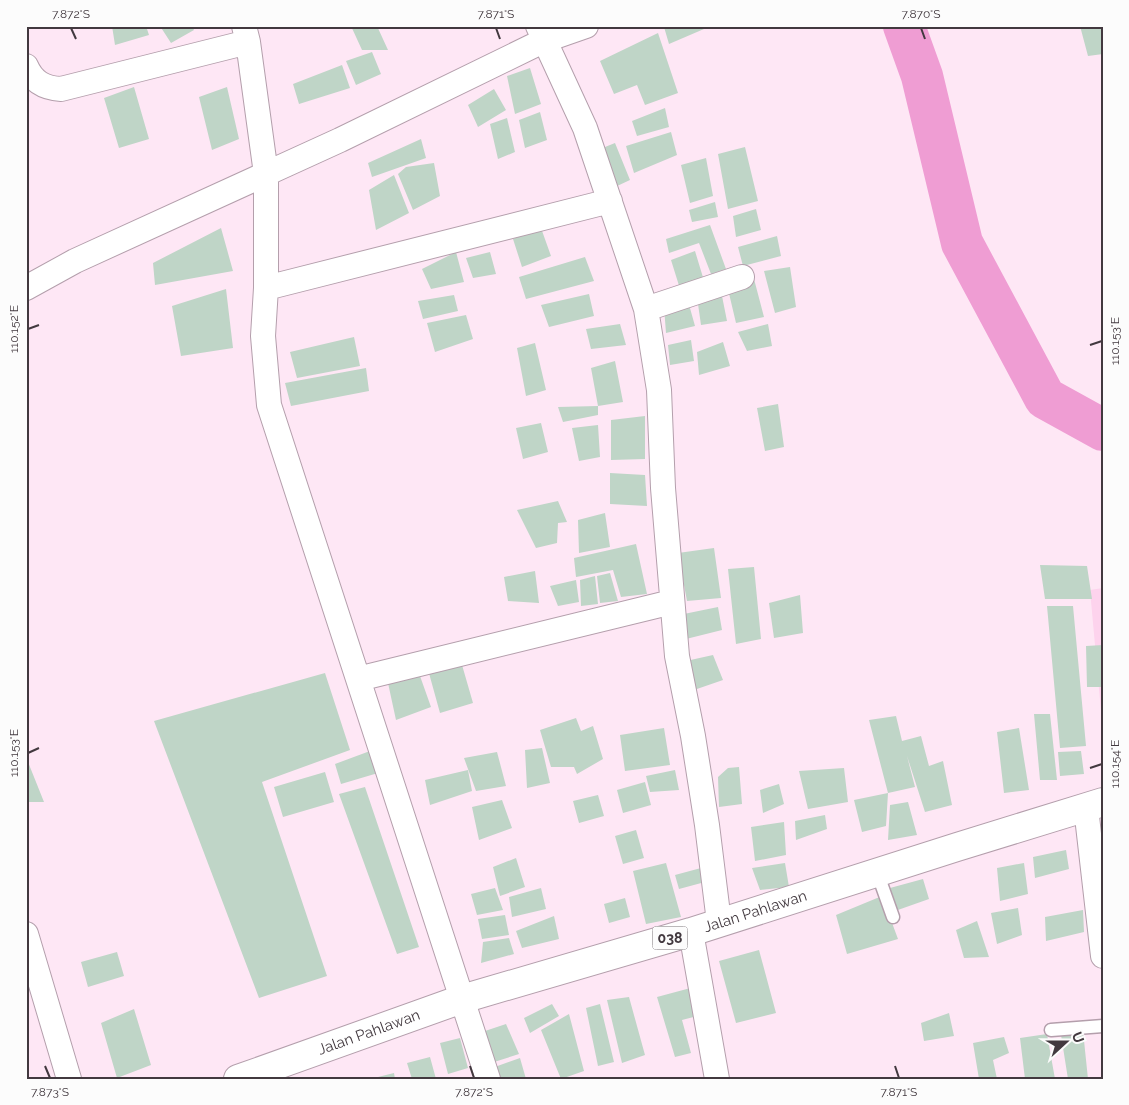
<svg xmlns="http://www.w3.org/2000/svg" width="1129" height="1105" font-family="Raleway,sans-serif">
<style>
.green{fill:#fdd3ed}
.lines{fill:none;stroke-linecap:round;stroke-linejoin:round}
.river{stroke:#ef9dd3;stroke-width:42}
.building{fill:#bfd5c7}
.service-casing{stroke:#b49fac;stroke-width:15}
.minor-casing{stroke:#b49fac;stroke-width:26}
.primary-casing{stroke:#b49fac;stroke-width:30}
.service{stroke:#fff;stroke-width:12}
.minor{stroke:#fff;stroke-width:24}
.primary{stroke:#fff;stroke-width:28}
.ticks{fill:none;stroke:#42393f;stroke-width:2}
.labels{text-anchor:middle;stroke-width:4;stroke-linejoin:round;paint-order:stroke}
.shield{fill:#fcfcfc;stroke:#7a7478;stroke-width:1}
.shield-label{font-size:14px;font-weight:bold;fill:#42393f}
.street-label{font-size:15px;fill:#42393f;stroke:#fcfcfc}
.neatline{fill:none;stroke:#42393f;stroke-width:2}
.ticks-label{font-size:12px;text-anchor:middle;fill:#42393f}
</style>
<rect width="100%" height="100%" fill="#fee7f5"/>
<path class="green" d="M1103 588V733L1090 590Z"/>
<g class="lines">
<path class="river" d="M904 26 922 76 962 243 1045 398 1103 430"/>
</g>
<path class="building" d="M112 26H146L149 35 115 45Z
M160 26H192L194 30 171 43Z
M351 26H377L388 50H362Z
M668 26H711L669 44 664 27Z
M1080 26H1103V54L1088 56Z
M658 33 678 93 645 105 637 85 614 94 600 61Z
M372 52 381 74 356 85 346 61Z
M342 65 350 88 299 104 293 84Z
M530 68 541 104 515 114 507 76Z
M134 87 149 139 119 148 104 98Z
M227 87 239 139 212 150 199 97Z
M494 89 506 110 478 127 468 105Z
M665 108 669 127 637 136 632 121Z
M540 112 547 140 525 148 519 120Z
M507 118 515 152 498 159 490 124Z
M671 132 677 155 634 173 626 146Z
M421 139 426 158 372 177 368 163Z
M615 143 630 180 615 187 600 149Z
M745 147 758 201 728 209 718 154Z
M706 158 713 196 690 203 681 165Z
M434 163 440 196 413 210 398 174 406 167Z
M394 175 409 213 376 230 369 190Z
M715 202 718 217 692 222 689 210Z
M756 209 761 230 736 237 733 216Z
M710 225 726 269 711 274 699 243 669 253 666 239Z
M221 228 233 271 155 285 153 263Z
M541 228 551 256 522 267 513 239Z
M777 236 781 256 743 266 738 247Z
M695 251 705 284 681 292 671 260Z
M456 252 464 282 431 289 422 269Z
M490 252 496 274 473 278 466 258Z
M585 257 594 281 526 299 519 277Z
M790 267 796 307 775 313 764 271Z
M754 279 764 317 736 323 727 285Z
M226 289 233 348 181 356 172 306Z
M721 291 727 321 701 325 697 297Z
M589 294 594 316 549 327 541 305Z
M454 295 458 311 423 319 418 301Z
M688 301 695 326 666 333 664 307Z
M466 315 473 339 435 352 427 323Z
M620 324 626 345 591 349 586 329Z
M768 324 772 346 747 351 738 332Z
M354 337 360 366 297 378 290 352Z
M691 340 694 361 670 365 668 345Z
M723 342 730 366 699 375 697 352Z
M535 343 546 390 526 396 517 348Z
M615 361 623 402 598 406 591 368Z
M366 368 369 391 291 406 285 383Z
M778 404 784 447 765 451 757 408Z
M598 406V415L563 422 558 407Z
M645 416V459L611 460V420Z
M541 423 548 452 523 459 516 428Z
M598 425 600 457 579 461 572 428Z
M610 473 645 475 647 506 610 504Z
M558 501 567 522 558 523 557 543 536 548 517 510Z
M605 513 610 547 579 553 578 520Z
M636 544 647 594 621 597 613 570 576 577 574 558Z
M714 548 721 598 687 601 678 553Z
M1040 565 1087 566 1092 599H1045Z
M754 567 761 639 736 644 728 569Z
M535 571 539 603 508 601 504 577Z
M610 573 618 601 600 603 597 576Z
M595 576 598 604 581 606 580 580Z
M576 580 579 602 558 606 550 586Z
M800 595 803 633 774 638 769 603Z
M1047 606H1073L1086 746 1060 748Z
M718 607 722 630 686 639 679 615Z
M1103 645V687H1087L1086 646Z
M713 655 723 680 694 690 686 661Z
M460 658 473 703 440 713 427 666Z
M325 673 350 750 262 782 327 976 259 998 154 721Z
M420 676 431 707 396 720 388 683Z
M1034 714H1050L1057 780H1040Z
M896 716 902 741 921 736 929 766 943 761 952 805 925 812 907 756 915 787 888 793 869 720Z
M576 718 581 731 593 726 603 759 577 774 574 767H551L540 730Z
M664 728 670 765 625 771 620 735Z
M1019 728 1029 790 1004 793 997 732Z
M542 748 550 783 527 788 525 750Z
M370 751 378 773 341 784 335 764Z
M1081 751 1084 774 1060 776 1058 752Z
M497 752 506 786 476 791 464 758Z
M26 757 44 802H26Z
M739 767 742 804 719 807 718 777 728 768Z
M844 768 848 802 808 809 799 771Z
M468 770 472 791 430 805 425 780Z
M675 770 679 790 650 792 646 776Z
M325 772 334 802 283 817 274 787Z
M645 782 651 805 623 813 617 790Z
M779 784 784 804 763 813 760 790Z
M365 787 419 947 397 954 339 794Z
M888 793 886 826 862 832 854 800Z
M598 795 604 816 579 823 573 801Z
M502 800 512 828 479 840 472 807Z
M908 802 917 835 888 840 890 805Z
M825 815 827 829 796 840 795 821Z
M784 822 786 855 755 861 751 827Z
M636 830 644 858 623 864 615 836Z
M1066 850 1069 869 1035 878 1033 857Z
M516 858 525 887 500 896 493 867Z
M666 863 681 917 646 924 633 871Z
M785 863 789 887 760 890 752 868Z
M1024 863 1028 894 1000 901 997 868Z
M701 868 705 882 679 889 675 875Z
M923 879 929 899 895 911 890 888Z
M495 888 503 910 477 915 471 894Z
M541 888 546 909 512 917 509 897Z
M882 896 898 939 847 954 836 915Z
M625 898 630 917 609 923 604 904Z
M1018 908 1022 935 997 944 991 913Z
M1083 910 1084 932 1046 941 1045 917Z
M505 915 509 935 482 939 478 919Z
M554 916 559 939 522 948 516 931Z
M977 921 989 957 964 958 956 930Z
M509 938 514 954 481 963 483 942Z
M759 950 776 1013 736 1023 719 961Z
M117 952 124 976 88 987 81 962Z
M698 986 705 1014 682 1020 691 1053 675 1057 657 997Z
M629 997 645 1055 622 1063 607 1000Z
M552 1004 559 1016 530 1033 524 1018Z
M600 1004 614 1062 598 1066 586 1008Z
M134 1009 151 1065 117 1078 101 1023Z
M949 1013 954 1036 924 1041 921 1023Z
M569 1014 584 1071 561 1079 541 1030Z
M506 1024 519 1054 491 1063 479 1033Z
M1083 1031 1088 1079H1068L1061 1035Z
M1047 1034 1055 1079H1025L1020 1038Z
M1004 1037 1009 1053 993 1060 997 1079H979L973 1043Z
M460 1038 468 1068 448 1074 440 1043Z
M430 1057 436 1079H412L407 1063Z
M520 1058 526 1079H495L492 1068Z
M394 1073 395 1079H375L374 1078Z"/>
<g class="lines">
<defs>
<path id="service" d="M877 872 893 917
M1051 1030 1103 1026"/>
<path id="minor" d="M244 26 248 42 266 174V288L263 336 269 405 488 1079
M538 26 585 128 646 309 659 390 663 488 677 656 693 736 707 825 719 922
M26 66C33 82 44 88 61 89L248 42
M26 288 75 261 340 140 543 41 586 26
M266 288 610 201
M646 309 742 277
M358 679 672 602
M1086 808 1103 956
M691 932 717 1079
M26 934 69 1079"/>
<g id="primary">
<path id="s1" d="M238 1079 462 999 691 932 957 847 1103 802"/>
</g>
</defs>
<use href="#service" class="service-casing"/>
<use href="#minor" class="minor-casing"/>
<use href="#primary" class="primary-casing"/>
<use href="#service" class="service"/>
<use href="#minor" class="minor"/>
<use href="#primary" class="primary"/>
</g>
<path class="ticks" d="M71 28 76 39M496 28 500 39M921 28 925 39M28 329 39 325M1090 345 1102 341M28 753 39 748M1090 768 1102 764M45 1066 50 1078M470 1066 474 1078M895 1066 899 1078"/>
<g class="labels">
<rect class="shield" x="652.5" y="926.5" width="35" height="23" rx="4"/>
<g class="shield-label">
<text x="670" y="943">038</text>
</g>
<g class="street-label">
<text dy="5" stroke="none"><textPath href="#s1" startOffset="544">Jalan Pahlawan</textPath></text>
<text dy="5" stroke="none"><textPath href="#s1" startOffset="139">Jalan Pahlawan</textPath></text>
</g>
</g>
<rect width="1129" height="1105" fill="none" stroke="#fcfcfc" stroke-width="55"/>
<g transform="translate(1066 1042) rotate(69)" stroke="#fcfcfc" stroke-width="4" paint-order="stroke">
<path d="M0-4L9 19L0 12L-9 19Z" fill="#42393f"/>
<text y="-8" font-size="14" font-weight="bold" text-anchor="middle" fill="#42393f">U</text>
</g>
<rect x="28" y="28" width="1074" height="1050" class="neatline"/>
<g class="ticks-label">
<text x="71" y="18">7.872°S</text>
<text x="496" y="18">7.871°S</text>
<text x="921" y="18">7.870°S</text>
<text transform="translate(14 329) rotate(-90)" y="4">110.152°E</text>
<text transform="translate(1115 341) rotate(-90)" y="4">110.153°E</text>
<text transform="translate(14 753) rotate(-90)" y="4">110.153°E</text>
<text transform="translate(1115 764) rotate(-90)" y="4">110.154°E</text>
<text x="50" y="1096">7.873°S</text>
<text x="474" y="1096">7.872°S</text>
<text x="899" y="1096">7.871°S</text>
</g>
</svg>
